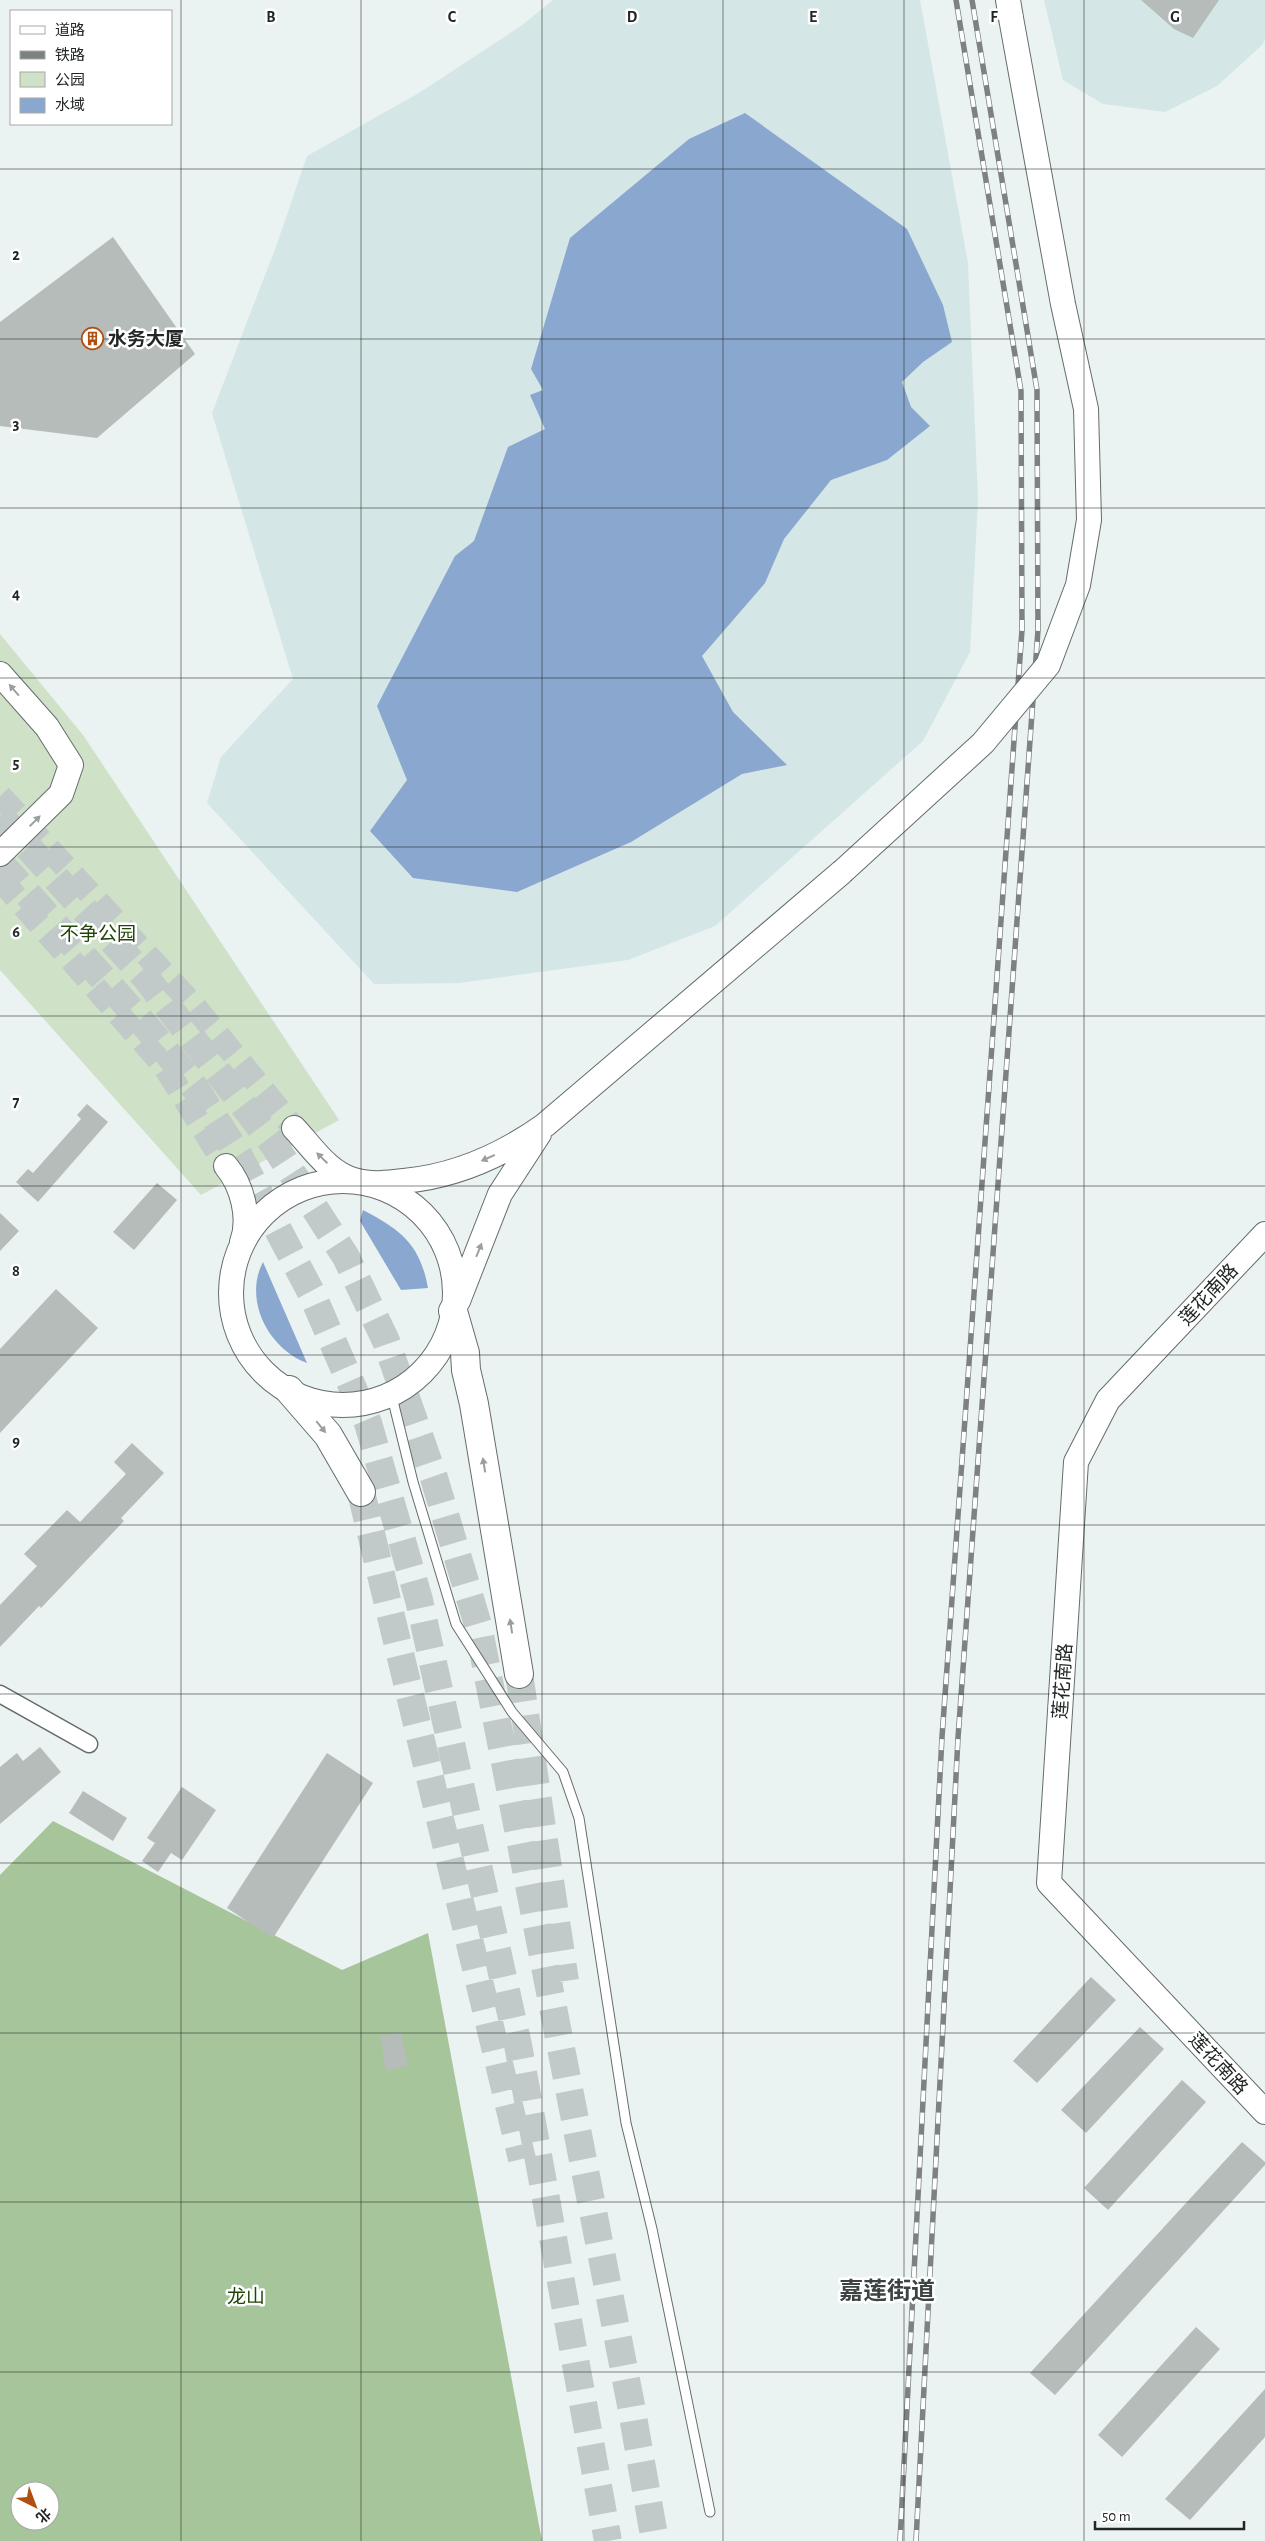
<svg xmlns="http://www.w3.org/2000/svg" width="1265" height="2541" font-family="'Alegreya Sans','Noto Sans SC',sans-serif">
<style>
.built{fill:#d4e6e6}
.green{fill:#cfe1c7}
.forest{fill:#a7c59b;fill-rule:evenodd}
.water{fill:#89a7cf}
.building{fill:#b5bcb9}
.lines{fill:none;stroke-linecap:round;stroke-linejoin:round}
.secondary-tunnel{stroke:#c2c9c9;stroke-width:24;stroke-dasharray:24 12;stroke-linecap:butt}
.highway-tunnel{stroke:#c2c9c9;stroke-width:28;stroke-dasharray:28 14;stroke-linecap:butt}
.lane-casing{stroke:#656c6c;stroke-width:11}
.street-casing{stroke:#656c6c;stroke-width:19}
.secondary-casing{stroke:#656c6c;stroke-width:26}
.highway-casing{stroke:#656c6c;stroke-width:30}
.lane{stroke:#fff;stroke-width:9}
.street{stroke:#fff;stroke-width:16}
.secondary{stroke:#fff;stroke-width:24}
.highway{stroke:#fff;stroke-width:28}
.rail-casing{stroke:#7c8282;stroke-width:5.5}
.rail{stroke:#fff;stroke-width:4;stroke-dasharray:11;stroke-linecap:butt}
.secondary-bridge-casing{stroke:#656c6c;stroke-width:26;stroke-linecap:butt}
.secondary-bridge{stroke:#fff;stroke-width:24}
.oneway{fill:#9c9d9d}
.grid{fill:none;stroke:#222626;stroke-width:1;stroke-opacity:0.55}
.labels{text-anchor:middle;stroke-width:5;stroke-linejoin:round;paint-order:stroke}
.poi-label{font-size:19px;font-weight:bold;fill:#222626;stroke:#fff;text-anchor:start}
.park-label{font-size:19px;fill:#204609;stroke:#fff}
.street-label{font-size:19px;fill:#222626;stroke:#fff}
.district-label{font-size:24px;font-weight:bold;fill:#3c4343;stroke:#fff}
.grid-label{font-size:16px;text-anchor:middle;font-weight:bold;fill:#222626;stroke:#fff;stroke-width:5;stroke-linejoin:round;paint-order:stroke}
</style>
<rect width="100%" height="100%" fill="#eaf2f2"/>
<path class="built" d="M553 0H920L968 263 978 500 970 652 923 741 715 926 628 960 459 983 374 984 207 803 221 757 293 679 212 413 277 244 307 156 419 93 521 26Z
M1044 0H1265V39L1262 45 1217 86 1165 112 1103 104 1063 80Z"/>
<path class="green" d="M0 634 83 735 339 1120 201 1195 0 970Z"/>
<path class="forest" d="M53 1821 342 1970 428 1933 542 2541H0V1875ZM20 2491H50V2521H20Z"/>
<path class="water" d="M745 113 907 229 943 305 952 342 923 362 902 382 911 407 930 426 887 460 831 480 784 539 765 583 702 656 733 712 787 765 742 774 631 842 517 892 413 878 370 831 407 780 377 706 455 556 474 541 508 447 545 429 530 395 543 390 531 369 570 238 689 139Z
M363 1210C401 1230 420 1244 428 1288L401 1290 360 1221Z
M263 1262 307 1363C269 1349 243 1300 263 1262Z"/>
<path class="building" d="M1141 0H1219L1193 38 1174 29Z
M113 237 195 354 97 438 0 426V322Z
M87 1104 108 1122 38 1202 16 1182 28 1169 33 1173 81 1119 77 1115Z
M157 1183 177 1200 134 1250 113 1232Z
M0 1213 19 1231 0 1251Z
M56 1289 98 1328 0 1433V1349Z
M132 1443 164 1473 121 1518 124 1521 41 1608 39 1606 0 1647V1605L37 1566 24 1554 67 1510 80 1522 126 1474 114 1462Z
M40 1747 61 1772 0 1824V1767L17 1753 23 1761Z
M327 1753 373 1783 273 1938 227 1908Z
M182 1787 216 1810 182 1860 171 1853 158 1872 142 1861 155 1843 147 1838Z
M83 1791 127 1818 113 1841 69 1813Z
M1091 1977 1116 2000 1037 2083 1013 2061Z
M1140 2027 1164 2049 1086 2133 1061 2110Z
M401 2032 408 2066 386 2070 380 2036Z
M1182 2080 1206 2102 1108 2210 1084 2188Z
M1242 2142 1265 2162V2165L1055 2395 1030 2373Z
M1196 2327 1220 2349 1122 2457 1098 2435Z
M1265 2389V2437L1190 2520 1165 2499Z"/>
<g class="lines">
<path class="secondary-tunnel" d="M0 796 195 1007 294 1128
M0 879 165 1067 226 1166"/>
<path class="highway-tunnel" d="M0 816 146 978 274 1145 346 1257 386 1341 434 1478 478 1625 630 2400 655 2541
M0 863 150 1031 195 1088 239 1156 312 1294 368 1423 419 1600 518 2045 608 2541
M361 1492 522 2159
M519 1674 565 1981"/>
<defs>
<path id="lane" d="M391 1393 413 1482 456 1624 512 1712 563 1772 579 1818 626 2123 652 2229 710 2512"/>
<path id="street" d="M0 1694 89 1744"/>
<path id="secondary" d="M1008 0 1011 18
M0 674 47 727 71 765 61 794 0 854
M294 1128C312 1147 328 1173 354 1180 371 1185 388 1183 404 1181 456 1176 503 1155 545 1125L842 872
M226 1166C242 1185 251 1218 242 1242
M231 1293a112 112 0 1 1 224 0a112 112 0 1 1-224 0Z
M1265 1234 1108 1400 1076 1462 1049 1883 1265 2112
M458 1301 500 1194 539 1134"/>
<path id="highway" d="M453 1311 465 1353 466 1370 474 1404 519 1674
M289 1390 328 1435 361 1492"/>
</defs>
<use href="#lane" class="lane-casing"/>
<use href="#street" class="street-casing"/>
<use href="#secondary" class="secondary-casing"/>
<use href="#highway" class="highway-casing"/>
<use href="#lane" class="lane"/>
<use href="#street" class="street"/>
<use href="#secondary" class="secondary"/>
<use href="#highway" class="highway"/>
<defs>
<path id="rail" d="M900 2541 942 1737 1022 630 1021 391 956 0
M916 2541 958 1738 1038 630 1037 390 972 0"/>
</defs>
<use href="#rail" class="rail-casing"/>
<use href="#rail" class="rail"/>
<defs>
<path id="secondary-bridge" d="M842 872 983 743 1048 665 1078 585 1089 520 1086 409 1063 304 1011 18"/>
</defs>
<use href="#secondary-bridge" class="secondary-bridge-casing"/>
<use href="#secondary-bridge" class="secondary-bridge"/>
</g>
<defs><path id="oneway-solid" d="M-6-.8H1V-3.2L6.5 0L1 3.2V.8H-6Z" transform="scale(1.25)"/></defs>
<g class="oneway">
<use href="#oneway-solid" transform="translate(14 690) rotate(-131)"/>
<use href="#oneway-solid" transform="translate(35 821) rotate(-45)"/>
<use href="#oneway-solid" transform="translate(322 1158) rotate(-136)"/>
<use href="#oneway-solid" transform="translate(488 1158) rotate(156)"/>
<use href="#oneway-solid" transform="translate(479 1250) rotate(-68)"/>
<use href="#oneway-solid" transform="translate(321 1427) rotate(51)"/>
<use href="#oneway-solid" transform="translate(484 1465) rotate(-99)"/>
<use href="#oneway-solid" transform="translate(511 1626) rotate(-99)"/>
</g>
<path class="grid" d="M181 0V2541M361 0V2541M542 0V2541M723 0V2541M904 0V2541M1084 0V2541M0 169H1265M0 339H1265M0 508H1265M0 678H1265M0 847H1265M0 1016H1265M0 1186H1265M0 1355H1265M0 1525H1265M0 1694H1265M0 1863H1265M0 2033H1265M0 2202H1265M0 2372H1265"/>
<defs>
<symbol id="building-ring" viewBox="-11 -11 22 22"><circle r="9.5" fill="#fff" stroke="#b14f10" stroke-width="1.5"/><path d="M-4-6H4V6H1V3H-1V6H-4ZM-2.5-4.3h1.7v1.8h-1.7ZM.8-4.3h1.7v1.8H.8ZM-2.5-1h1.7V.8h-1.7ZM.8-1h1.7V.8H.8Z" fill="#b14f10"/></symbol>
</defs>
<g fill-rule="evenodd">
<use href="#building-ring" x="80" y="326" width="25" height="25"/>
</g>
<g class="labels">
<g class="poi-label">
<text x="108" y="345">水务大厦</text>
</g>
<g class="park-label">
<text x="98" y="940">不争公园</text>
<text x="246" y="2303">龙山</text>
</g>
<g class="street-label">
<text transform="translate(1208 1294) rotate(-47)" y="7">莲花南路</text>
<text transform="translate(1062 1681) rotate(-86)" y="7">莲花南路</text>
<text transform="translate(1219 2063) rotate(47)" y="7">莲花南路</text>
</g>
<g class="district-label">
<text x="887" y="2299">嘉莲街道</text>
</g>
</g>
<g class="grid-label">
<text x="271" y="22">B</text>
<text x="452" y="22">C</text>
<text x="632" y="22">D</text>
<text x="813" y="22">E</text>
<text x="994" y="22">F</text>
<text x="1175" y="22">G</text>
<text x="16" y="260">2</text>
<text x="16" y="429">3</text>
<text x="16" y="599">4</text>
<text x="16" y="768">5</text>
<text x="16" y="937">6</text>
<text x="16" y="1107">7</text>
<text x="16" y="1276">8</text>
<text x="16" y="1446">9</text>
</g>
<rect x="10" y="10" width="162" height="115" fill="#ffffff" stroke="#a7a8a8"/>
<rect x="20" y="26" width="25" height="8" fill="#ffffff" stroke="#a7a8a8"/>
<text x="55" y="35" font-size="15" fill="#222626">道路</text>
<rect x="20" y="51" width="25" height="8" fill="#7c8282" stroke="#a7a8a8"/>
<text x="55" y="60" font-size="15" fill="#222626">铁路</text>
<rect x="20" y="72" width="25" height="15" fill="#cfe1c7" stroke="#a7a8a8"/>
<text x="55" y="85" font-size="15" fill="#222626">公园</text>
<rect x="20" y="98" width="25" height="15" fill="#89a7cf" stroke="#a7a8a8"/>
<text x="55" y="110" font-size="15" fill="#222626">水域</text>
<g transform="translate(35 2506) rotate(138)"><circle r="24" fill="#ffffff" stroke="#a7a8a8"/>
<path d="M0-4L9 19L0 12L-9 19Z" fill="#b14f10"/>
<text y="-8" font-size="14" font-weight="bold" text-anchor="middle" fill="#222626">北</text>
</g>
<path d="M1095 2521v8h149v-8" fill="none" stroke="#222626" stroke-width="2.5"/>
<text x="1102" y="2521" font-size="15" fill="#222626" stroke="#ffffff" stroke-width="4" paint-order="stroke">50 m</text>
</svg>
